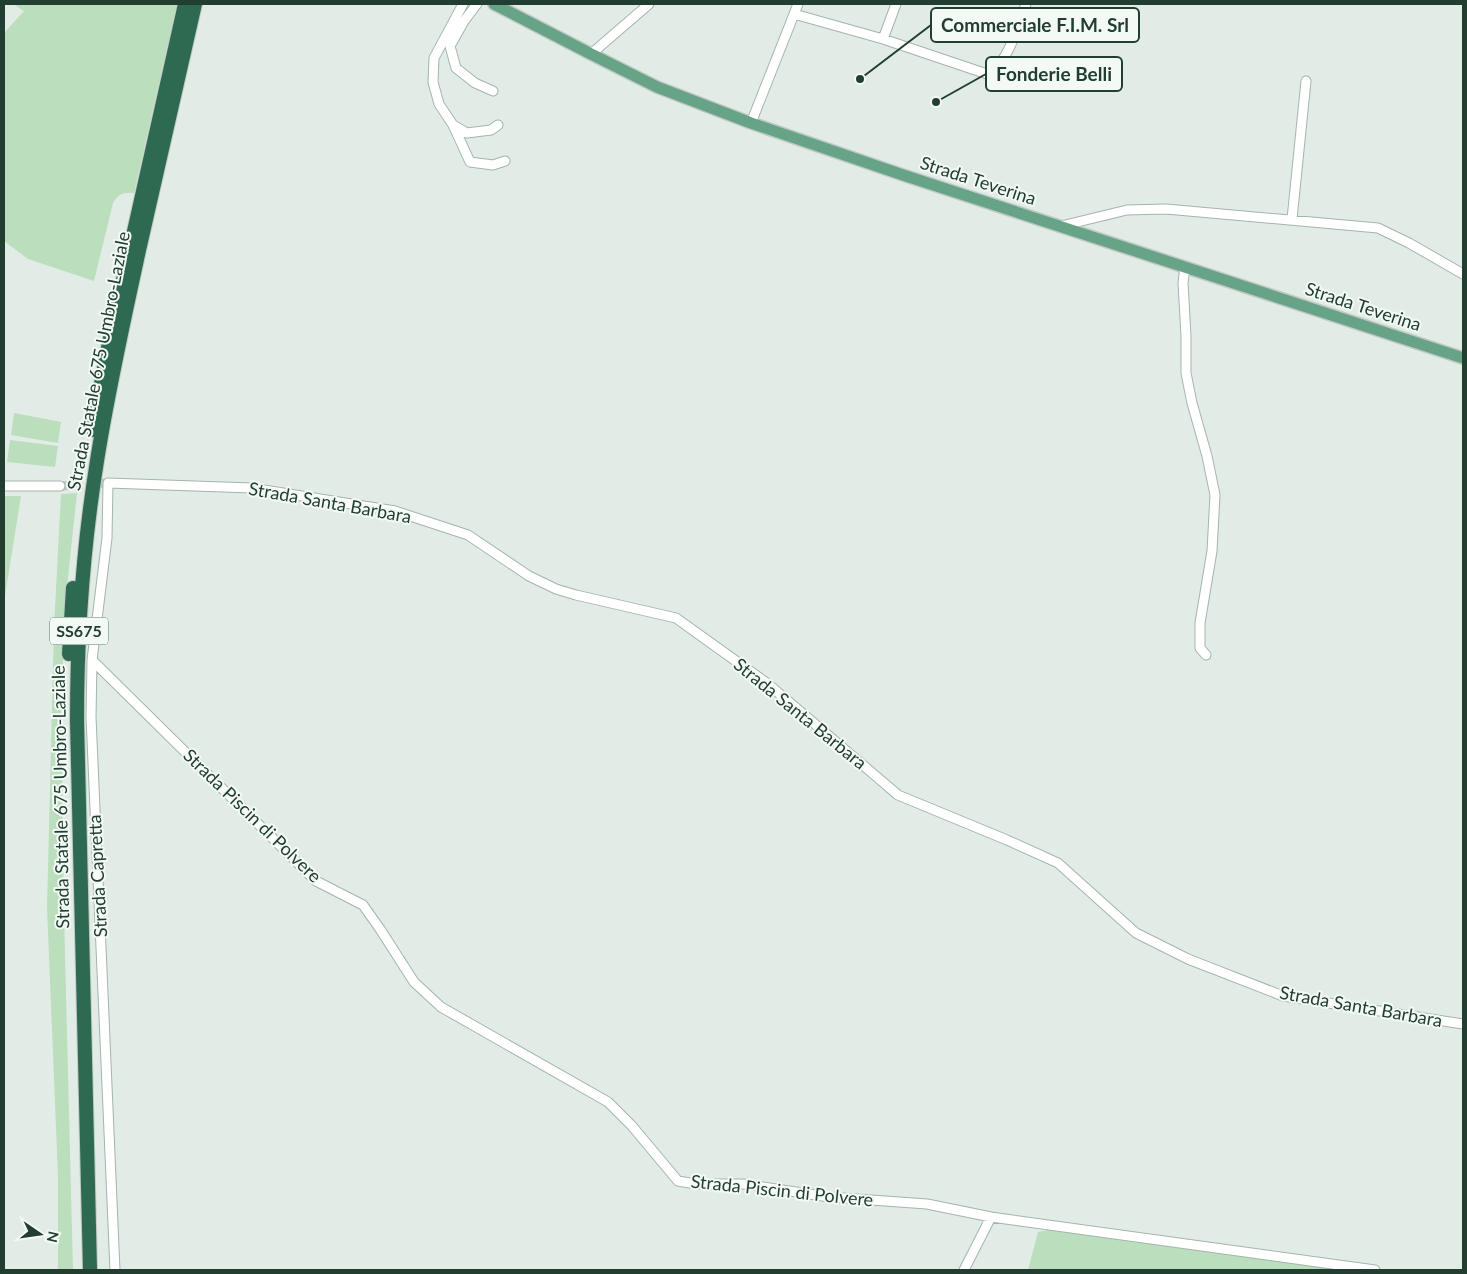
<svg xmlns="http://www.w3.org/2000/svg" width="1467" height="1274" font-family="Lato,sans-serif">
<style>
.green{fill:#bbdebd}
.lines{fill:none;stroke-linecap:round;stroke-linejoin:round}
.minor-tunnel{stroke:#bcc9c2;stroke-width:9;stroke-dasharray:9 4.5;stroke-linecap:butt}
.minor-casing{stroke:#a5b4ac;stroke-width:11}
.major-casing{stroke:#c1c9c5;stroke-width:14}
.highway-casing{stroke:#c1c9c5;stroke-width:16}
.minor{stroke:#fff;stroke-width:9}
.major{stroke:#66a387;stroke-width:11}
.highway{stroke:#2d6a51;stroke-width:14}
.labels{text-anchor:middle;stroke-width:4;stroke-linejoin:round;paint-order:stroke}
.shield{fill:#f3f9f4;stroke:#61766c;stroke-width:1}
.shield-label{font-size:16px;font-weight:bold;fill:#223e31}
.street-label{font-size:18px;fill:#223e31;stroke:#f3f9f4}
.leader{fill:none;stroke:#223e31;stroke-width:2}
.callout-dot{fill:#223e31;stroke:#f3f9f4;stroke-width:2}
.callout{fill:#f3f9f4;stroke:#223e31;stroke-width:2}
.callout-label{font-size:19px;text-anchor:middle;font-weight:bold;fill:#223e31}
</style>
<rect width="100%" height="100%" fill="#e2ece6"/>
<path class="green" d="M13 4H177L134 193C122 192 119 194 113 203L94 281 28 259 4 241V33L24 11Z
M14 413 61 422 58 443 11 435Z
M10 440 58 446 55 467 7 462Z
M77 493 67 587 61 697 64 915 73 1270H58V1176L47 908 54 627 61 494Z
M4 496H21L5 596 4 595Z
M1054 1229 1350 1270H1028L1038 1232Z"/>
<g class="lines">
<path class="minor-tunnel" d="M60 486 108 483"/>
<defs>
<path id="minor" d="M463 4 434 58 433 82 439 104 453 125 470 162 493 165 505 161
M477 4 464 21 450 46 456 68 475 83 493 91
M794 14 883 39 990 75C1010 57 1017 28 1026 4
M883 39 896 4
M591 54 649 4
M751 123 798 4
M453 125 467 133 491 130 498 125
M1292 219 1306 81
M1061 226 1127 210 1166 209 1378 228 1409 243 1463 274
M1185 267 1183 283 1186 336V373L1192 403 1207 456 1215 495 1212 551 1200 623V648L1206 655
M4 486H60
M92 660 316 881 363 905 380 929 414 982 441 1007 608 1102 632 1126 678 1181 696 1184H744L829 1197 927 1204 991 1217 1375 1270
M115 1270 91 717 92 660 107 538 108 483 252 488 395 511 468 535 529 576 556 589 576 595 676 618 768 684 898 795 1007 840 1058 863 1136 933 1188 959 1283 996 1463 1024
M964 1270 991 1217"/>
<path id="major" d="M494 4 591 54 657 87 751 123 903 175 1463 358"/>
<path id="highway" d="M92 430 109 343 185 4
M69 654 73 588
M90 1270 77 720C77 634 83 547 97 461 108 390 124 320 139 250 158 168 177 86 195 4"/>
</defs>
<use href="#minor" class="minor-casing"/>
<use href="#major" class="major-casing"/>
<use href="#highway" class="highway-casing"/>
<use href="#minor" class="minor"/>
<use href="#major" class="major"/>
<use href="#highway" class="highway"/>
</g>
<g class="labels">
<rect class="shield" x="50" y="617.5" width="58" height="27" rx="4"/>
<g class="shield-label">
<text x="79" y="637">SS675</text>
</g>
<g class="street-label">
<text transform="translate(978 181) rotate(18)" y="6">Strada Teverina</text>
<text transform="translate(1363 307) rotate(18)" y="6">Strada Teverina</text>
<text transform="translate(99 361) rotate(-79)" y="6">Strada Statale 675 Umbro-Laziale</text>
<text transform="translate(330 503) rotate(10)" y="6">Strada Santa Barbara</text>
<text transform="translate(800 714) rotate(39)" y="6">Strada Santa Barbara</text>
<text transform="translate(61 797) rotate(-91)" y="6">Strada Statale 675 Umbro-Laziale</text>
<text transform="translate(252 816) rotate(44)" y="6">Strada Piscin di Polvere</text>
<text transform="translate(98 876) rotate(-93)" y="6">Strada Capretta</text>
<text transform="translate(1361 1007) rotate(10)" y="6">Strada Santa Barbara</text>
<text transform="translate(782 1191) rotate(6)" y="6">Strada Piscin di Polvere</text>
</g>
</g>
<path class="leader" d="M860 79L931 25M936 102L986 74"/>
<g class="callout-dot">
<circle cx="860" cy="79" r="5"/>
<circle cx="936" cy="102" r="5"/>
</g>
<g class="callout">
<rect x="931" y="8" width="208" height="34" rx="5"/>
<rect x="986" y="57" width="136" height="34" rx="5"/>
</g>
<g class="callout-label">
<text x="1035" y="32">Commerciale F.I.M. Srl</text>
<text x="1054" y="81">Fonderie Belli</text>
</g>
<rect width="1467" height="1274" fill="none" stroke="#223e31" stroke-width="10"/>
<g transform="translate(40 1234) rotate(103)" stroke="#f3f9f4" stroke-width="4" paint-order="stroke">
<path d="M0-4L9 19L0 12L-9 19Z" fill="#223e31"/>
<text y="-8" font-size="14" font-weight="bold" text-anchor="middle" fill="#223e31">N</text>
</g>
</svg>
